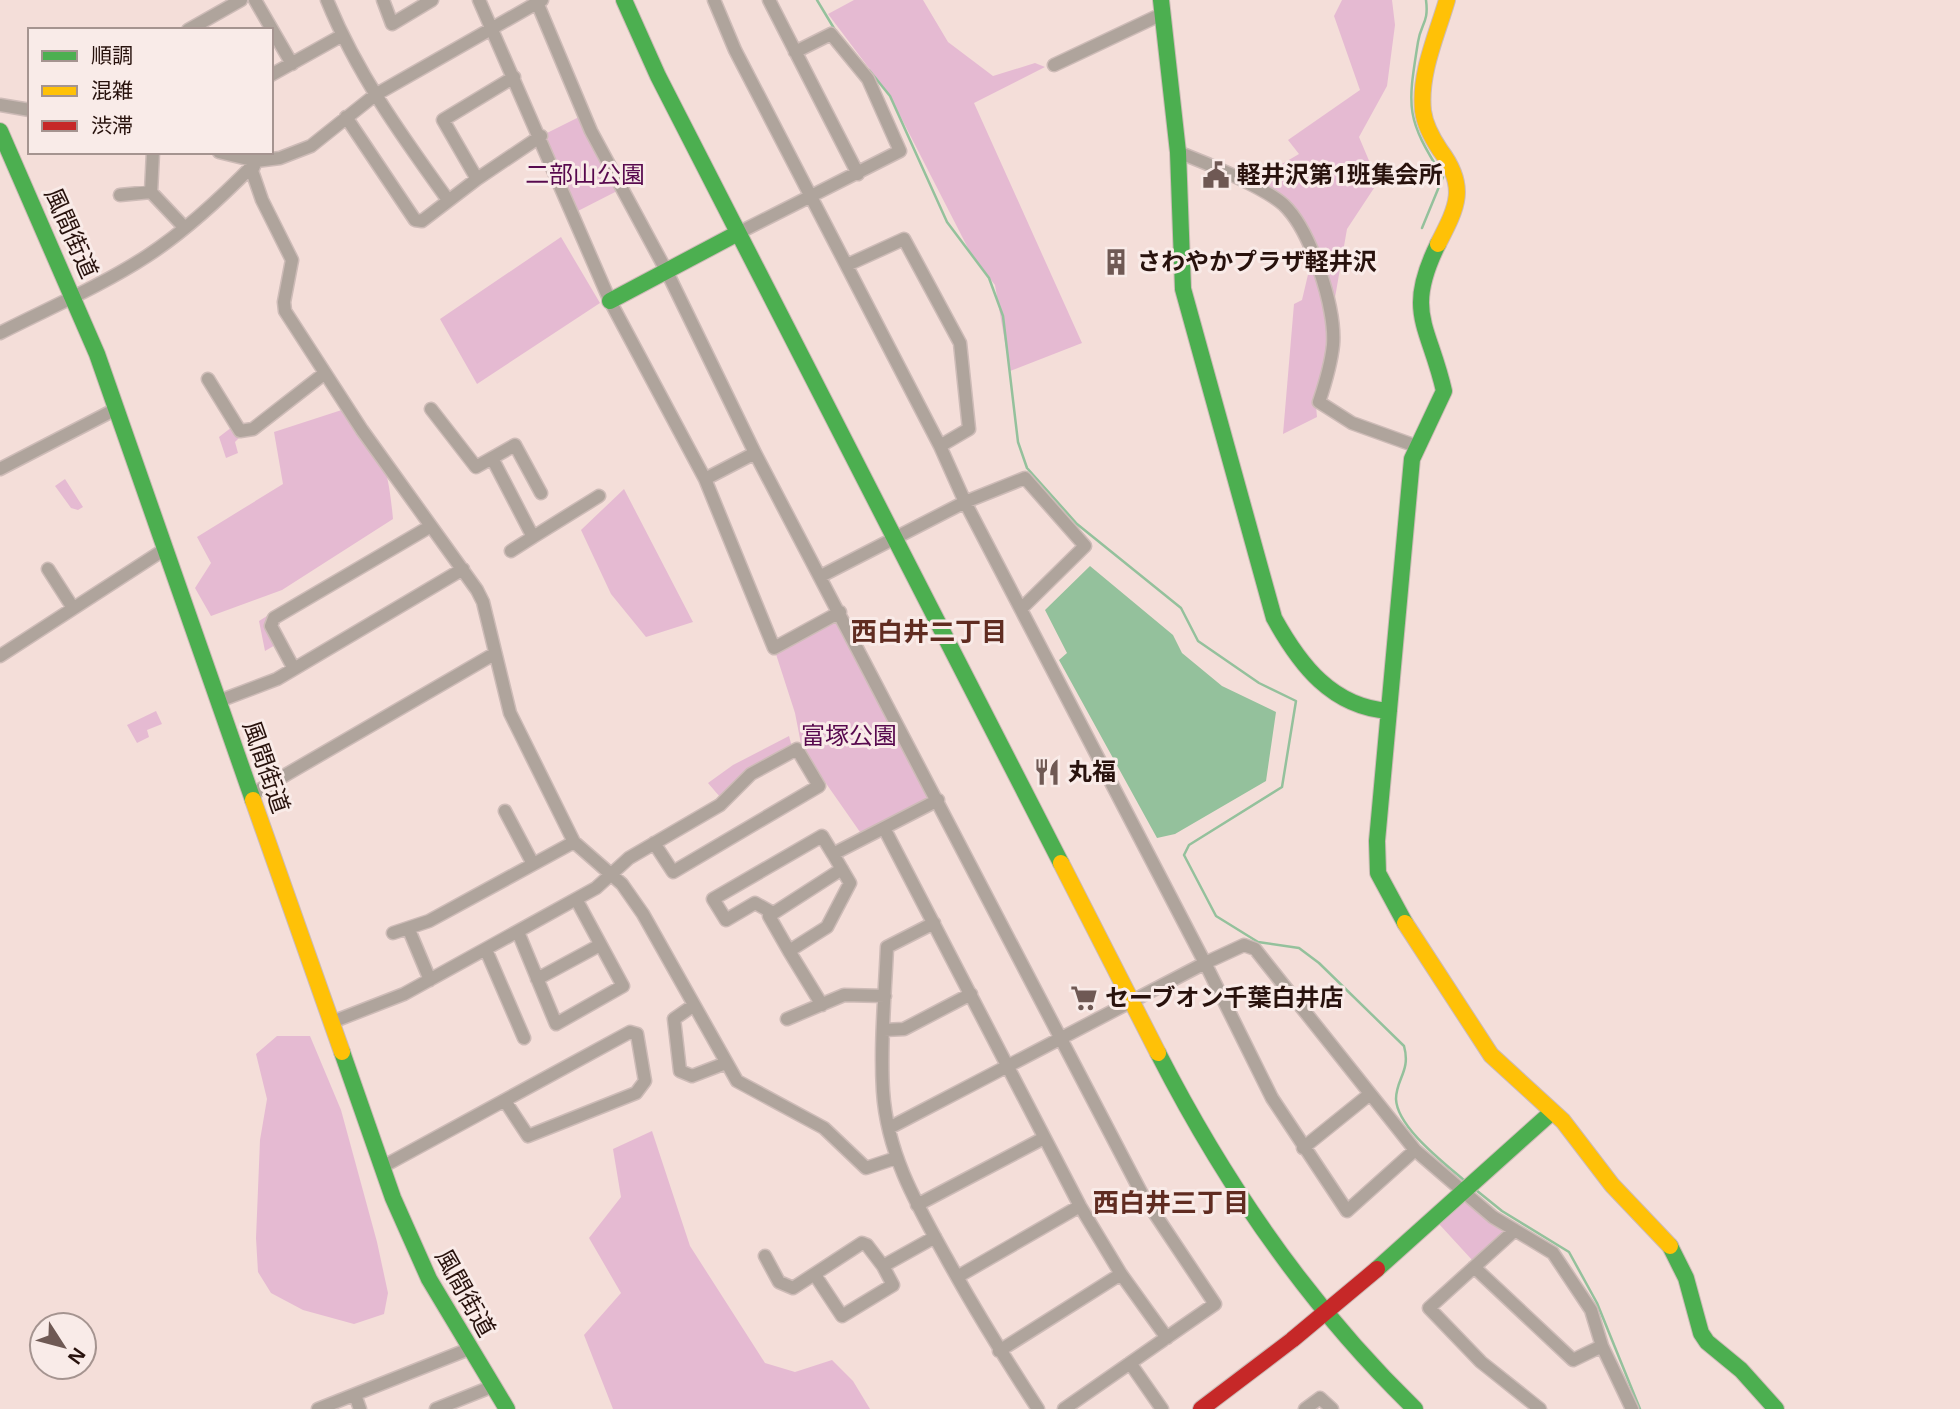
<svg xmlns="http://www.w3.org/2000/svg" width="1960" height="1409" font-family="'Open Sans','Noto Sans JP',sans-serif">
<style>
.green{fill:#e5bad2}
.water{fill:#94c19c}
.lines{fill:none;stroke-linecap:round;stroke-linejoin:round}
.stream{stroke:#94c19c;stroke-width:2.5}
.street-casing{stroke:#cdbbb7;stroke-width:15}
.fast-casing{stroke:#cdbbb7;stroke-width:18}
.slow-casing{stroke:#cdbbb7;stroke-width:18}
.jam-casing{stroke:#cdbbb7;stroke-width:18}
.street{stroke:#afa49c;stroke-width:12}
.fast{stroke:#4caf50;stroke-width:16}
.slow{stroke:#ffc107;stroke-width:16}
.jam{stroke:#c62828;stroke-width:16}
.labels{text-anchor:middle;stroke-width:6;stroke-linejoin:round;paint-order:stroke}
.park-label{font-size:24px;fill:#57094e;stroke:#f9ebe8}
.poi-label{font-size:24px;font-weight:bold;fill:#28120d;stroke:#f9ebe8;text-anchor:start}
.street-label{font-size:24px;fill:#28120d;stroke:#f9ebe8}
.neighbourhood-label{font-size:26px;font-weight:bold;fill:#602c21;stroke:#f9ebe8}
</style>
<rect width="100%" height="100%" fill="#f4ded9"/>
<path class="green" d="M854 0H923L948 42 993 76 1035 63 1045 67 974 103 1082 343 1010 371 995 285 971 254 890 96 828 14Z
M1342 0H1392L1395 25 1387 86 1359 137 1378 182 1347 229 1316 406 1317 417 1283 434 1294 304 1302 300 1311 262 1299 215 1251 182 1299 154 1288 140 1360 90 1334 16Z
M583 115 621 189 574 213 545 134Z
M561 237 600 303 477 384 440 319Z
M354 406C382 452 388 465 393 519L282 590 211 616 195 588 211 563 197 537 283 484 274 432Z
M232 427 239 438 235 442 238 453 226 458 219 437Z
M65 479 83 507 78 510 71 508 55 486Z
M624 489 693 622 646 637 611 594 581 530Z
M267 616V625L277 644 265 651 259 621Z
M838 620 936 800 860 832 802 749 795 713 774 648Z
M156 711 162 724 147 730 149 737 137 743 127 725Z
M789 736 792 747 720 797 708 783 733 765Z
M277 1036H310L341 1110 377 1242 388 1293 384 1314 354 1324 303 1310 271 1293 258 1272 256 1238 260 1140 267 1099 256 1054Z
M652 1131 690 1246 765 1363 795 1372 832 1360 853 1381 870 1409H613L584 1335 621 1293 589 1238 621 1197 613 1149Z
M1463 1203H1470L1503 1227V1234L1473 1261 1439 1224Z"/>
<path class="water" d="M1090 566 1173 635 1182 653 1222 686 1276 712 1266 781 1175 834 1157 838 1059 660 1067 653 1045 610Z"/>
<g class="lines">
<path class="stream" d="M817 0 835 30
M869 70 890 96 947 222 989 278 1003 316 1018 442 1027 468 1077 524 1181 608 1198 641 1259 683 1296 701 1282 787 1189 845 1184 855 1216 916 1258 942 1299 948 1319 963 1404 1046C1411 1071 1396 1079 1396 1099 1397 1127 1443 1162 1465 1181
M1422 228 1443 177C1406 118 1407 110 1418 42 1421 23 1429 23 1426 0
M1476 1190 1502 1211 1569 1252 1597 1303 1640 1409"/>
<defs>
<path id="street" d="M255 0 292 64
M327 0C357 74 402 136 448 200
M383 0 392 24 432 0
M479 0 610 301 705 479 774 648 840 612
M536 0 591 131 667 272 755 453 1143 1196 1215 1304 1064 1409
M714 0 735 50 940 446 965 502 1205 963 1272 1098 1347 1211 1415 1150
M769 0 858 174
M188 30 241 0
M1054 65 1162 14
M271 75 341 36
M0 105 30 110
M346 117 415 220 422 221 477 179 541 136
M219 152 256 161 280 158 311 146 375 95 542 0
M1178 152C1204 162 1264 187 1284 205 1311 231 1336 308 1333 345 1331 365 1325 384 1319 402L1352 423 1416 446
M256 161 252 171 262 200 292 260 284 302 285 311 362 430 477 590 483 602 510 713 574 842 622 884 643 914 737 1081 824 1128 866 1168 896 1158
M477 179 443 120 514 77
M151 192 153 152
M120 195 151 192 184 227
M738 233 900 151 868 79 831 34 795 52
M847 265 904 239 960 343 969 429 940 446
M0 333C49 308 101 286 147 256 184 232 225 194 256 162
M208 379 240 431 253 429 325 373
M431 409 476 467 515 445 541 493
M492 458 533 537 599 496
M0 469 116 409
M705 479 755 453
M511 551 533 537
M48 569 73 608
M821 576 965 502 1025 478 1085 546 1022 608
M0 656 165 549
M294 669 271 626 274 618 431 526
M219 701 277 679 463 569
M251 795 494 654
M505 811 533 864
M884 828 1080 1206 1121 1274 1167 1338
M833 854 850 883 827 927 789 951 769 916 842 869
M773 913 755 903 726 920 713 899 822 836 833 854 938 800
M934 923 887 947C885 994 880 1044 883 1091 887 1154 917 1205 947 1259 975 1310 1006 1360 1038 1409
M409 930 430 980
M518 932 556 1024 623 986 576 899
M393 933 429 921 574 842
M486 950 524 1038
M789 951 822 1005
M537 979 600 945
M694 1005 674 1019 680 1071 692 1076 726 1063
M787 1019 844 995 885 996
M332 1022 404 994 576 899 596 888 629 858 720 805 751 774 797 749 819 786 673 872 654 843
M884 1030 904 1029 971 994
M889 1128 1205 963 1244 945 1255 949 1415 1150 1493 1217 1553 1253 1591 1310 1602 1346 1632 1409
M1303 1148 1370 1094
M382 1167 630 1032 637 1034 645 1081 636 1093 528 1136 505 1101
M917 1205 1044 1138
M1515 1230 1429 1308 1481 1362 1540 1409
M765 1256 779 1282 793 1288 862 1243 867 1245 883 1266 935 1237
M1474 1267 1573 1360 1602 1346
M815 1275 842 1316 893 1285 883 1266
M957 1277 1080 1206
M999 1351 1121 1274
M1130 1363 1162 1409
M355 1395 360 1409
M318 1409 469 1349
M436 1409 491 1387
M1305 1409 1320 1398 1332 1409"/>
<path id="fast" d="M624 0 658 76 1061 863
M1161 0 1178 152 1183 289 1274 618C1300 665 1332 707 1389 711
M0 131 97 354 253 800
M610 301 738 233
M1405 923 1378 873 1377 841 1412 459 1444 391C1429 325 1404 313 1438 244
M342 1052 393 1198 429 1279 507 1409
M1158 1053C1225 1184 1309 1306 1415 1409
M1670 1246 1686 1278 1701 1333 1707 1342 1741 1370 1776 1409
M1377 1269 1552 1112"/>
<path id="slow" d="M1438 244C1457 207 1468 187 1440 150 1432 138 1425 126 1423 111 1419 73 1437 35 1447 0
M253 800 342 1052
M1061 863 1158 1053
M1405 923 1491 1055 1563 1121 1612 1185 1670 1246"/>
<path id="jam" d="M1201 1409 1292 1340 1377 1269"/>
</defs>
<use href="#street" class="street-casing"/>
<use href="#fast" class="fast-casing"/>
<use href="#slow" class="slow-casing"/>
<use href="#jam" class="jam-casing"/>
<use href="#street" class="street"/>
<use href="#fast" class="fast"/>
<use href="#slow" class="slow"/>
<use href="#jam" class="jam"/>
</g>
<defs>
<symbol id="civic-bare" viewBox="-9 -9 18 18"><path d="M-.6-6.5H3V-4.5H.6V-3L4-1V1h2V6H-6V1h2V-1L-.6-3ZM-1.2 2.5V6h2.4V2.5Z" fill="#6f5954" stroke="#f9ebe8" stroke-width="2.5" paint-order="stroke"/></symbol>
<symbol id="building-bare" viewBox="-9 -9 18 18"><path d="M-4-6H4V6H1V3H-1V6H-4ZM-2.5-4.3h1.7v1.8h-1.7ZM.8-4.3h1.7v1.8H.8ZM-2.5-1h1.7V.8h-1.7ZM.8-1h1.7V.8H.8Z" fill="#6f5954" stroke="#f9ebe8" stroke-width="2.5" paint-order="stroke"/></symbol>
<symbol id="restaurant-bare" viewBox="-9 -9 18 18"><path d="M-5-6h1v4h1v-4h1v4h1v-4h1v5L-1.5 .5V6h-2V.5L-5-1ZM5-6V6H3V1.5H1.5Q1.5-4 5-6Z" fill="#6f5954" stroke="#f9ebe8" stroke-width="2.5" paint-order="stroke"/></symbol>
<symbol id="supermarket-bare" viewBox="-9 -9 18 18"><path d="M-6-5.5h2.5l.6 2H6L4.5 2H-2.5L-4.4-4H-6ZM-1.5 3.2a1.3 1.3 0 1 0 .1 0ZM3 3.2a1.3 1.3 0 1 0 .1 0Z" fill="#6f5954" stroke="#f9ebe8" stroke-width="2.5" paint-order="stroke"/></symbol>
</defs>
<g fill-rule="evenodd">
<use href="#civic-bare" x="1197" y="156" width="38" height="38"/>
<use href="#building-bare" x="1097" y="243" width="38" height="38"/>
<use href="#restaurant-bare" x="1028" y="753" width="38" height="38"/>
<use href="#supermarket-bare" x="1065" y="979" width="38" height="38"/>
</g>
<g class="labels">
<g class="park-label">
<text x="585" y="183">二部山公園</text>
<text x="849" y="744">富塚公園</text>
</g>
<g class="poi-label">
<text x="1237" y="183">軽井沢第1班集会所</text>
<text x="1137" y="270">さわやかプラザ軽井沢</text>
<text x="1068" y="780">丸福</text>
<text x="1105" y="1006">セーブオン千葉白井店</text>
</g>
<g class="street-label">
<text transform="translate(71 233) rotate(66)" y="8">風間街道</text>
<text transform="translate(266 767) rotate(71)" y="8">風間街道</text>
<text transform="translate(465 1293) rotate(61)" y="8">風間街道</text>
</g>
<g class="neighbourhood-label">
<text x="929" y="641">西白井二丁目</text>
<text x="1171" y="1212">西白井三丁目</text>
</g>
</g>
<rect x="28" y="28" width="245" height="126" fill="#f9ebe8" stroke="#a59490" stroke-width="2"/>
<rect x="42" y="51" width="35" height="10" fill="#4caf50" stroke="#a59490" stroke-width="2"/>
<text x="91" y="63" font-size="21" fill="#28120d">順調</text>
<rect x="42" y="86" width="35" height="10" fill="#ffc107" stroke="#a59490" stroke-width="2"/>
<text x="91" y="98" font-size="21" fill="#28120d">混雑</text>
<rect x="42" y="121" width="35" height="10" fill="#c62828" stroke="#a59490" stroke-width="2"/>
<text x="91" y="133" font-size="21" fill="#28120d">渋滞</text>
<g transform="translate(63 1346) rotate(126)"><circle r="33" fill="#f9ebe8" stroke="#a59490" stroke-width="2"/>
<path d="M0-5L12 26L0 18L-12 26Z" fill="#6f5954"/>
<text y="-10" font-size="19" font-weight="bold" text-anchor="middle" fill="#28120d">N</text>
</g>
</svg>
